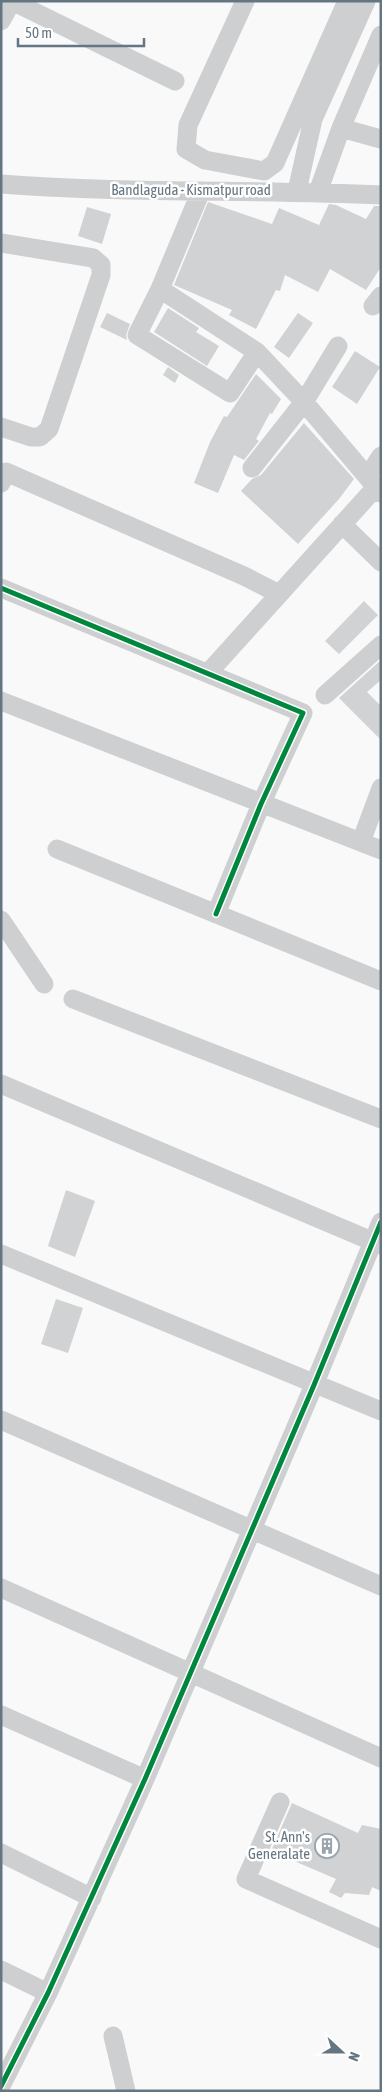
<svg xmlns="http://www.w3.org/2000/svg" width="382" height="2092" font-family="'Asap Condensed',sans-serif">
<style>
.building{fill:#d0d2d3}
.lines{fill:none;stroke-linecap:round;stroke-linejoin:round}
.minor{stroke:#cecfd0;stroke-width:19}
.cycleway-casing{stroke:#fff;stroke-width:8}
.cycleway{stroke:#00873e;stroke-width:5}
.labels{text-anchor:middle;stroke-width:5;stroke-linejoin:round;paint-order:stroke}
.street-label{font-size:15px;fill:#657683;stroke:#fff}
.poi-label{font-size:15px;fill:#657683;stroke:#fff;text-anchor:end}
</style>
<rect width="100%" height="100%" fill="#f9f9f9"/>
<path class="building" d="M208 202 272 224 279 208 319 225 329 204 336 205 366 219 374 206H381V267L366 290 330 269 318 292 285 275 280 291 276 290 256 329 229 315 232 310 174 285Z
M87 207 111 214 102 244 78 236Z
M168 308 199 328 196 332 219 346 207 366 154 332Z
M107 313 130 324 126 335 127 340 100 327Z
M298 313 313 323 289 358 274 347Z
M355 351 380 367 357 404 332 387Z
M168 367 179 375 175 383 163 375Z
M256 374 281 399 272 414 270 413 256 439 259 441 244 460 234 455 218 493 194 483 210 442 224 416 227 417Z
M304 423 354 479 339 499 298 544 241 491 252 479 261 475Z
M364 601 378 615 339 654 325 641Z
M381 660V680L367 692 381 706V740L339 698Z
M66 1190 95 1201 75 1257 48 1246Z
M56 1299 83 1308 68 1353 41 1344Z
M292 1803 358 1833 362 1825 381 1829V1891L372 1887 369 1895 345 1893 341 1898 329 1892 336 1879 271 1851Z"/>
<g class="lines">
<path class="minor" d="M12 1 175 81
M245 1 188 125 186 149 205 160 264 171 275 163 347 1
M1 21 12 1
M341 128 381 139
M1 184C128 194 254 189 381 195
M201 191 160 289 137 335 230 393 257 352
M297 191 313 119 366 1
M318 192 341 128 381 35
M1 243 93 258 101 265V275L49 429 40 437H31L1 427
M160 289 257 352 304 402 381 493
M373 306 381 296
M252 468 304 402 338 346
M368 476 381 456
M1 483 6 472 244 576 279 594
M342 524 381 562
M1 588 303 713 261 804 216 914
M208 673 376 487
M325 695 381 645
M1 701 381 850
M361 842 381 788
M57 849 381 981
M1 920 44 984
M73 999 381 1119
M1 1084 381 1245
M1 1254 381 1411
M1 1420 381 1586
M1 1588 381 1758
M1 1715 145 1779
M280 1802 246 1879 381 1939
M1 1853 92 1898
M1 1970 48 1993
M113 2036 126 2091
M1 2086 48 1993 145 1779 314 1385 381 1222"/>
<defs>
<path id="cycleway" d="M1 588 303 713 261 804 216 914
M1 2086 48 1993 145 1779 314 1385 381 1222"/>
</defs>
<use href="#cycleway" class="cycleway-casing"/>
<use href="#cycleway" class="cycleway"/>
</g>
<defs>
<symbol id="building-ring" viewBox="-11 -11 22 22"><circle r="9.5" fill="#fff" stroke="#99a4ac" stroke-width="1.5"/><path d="M-4-6H4V6H1V3H-1V6H-4ZM-2.5-4.3h1.7v1.8h-1.7ZM.8-4.3h1.7v1.8H.8ZM-2.5-1h1.7V.8h-1.7ZM.8-1h1.7V.8H.8Z" fill="#99a4ac"/></symbol>
</defs>
<g fill-rule="evenodd">
<use href="#building-ring" x="313" y="1832" width="28" height="28"/>
</g>
<g class="labels">
<g class="street-label">
<text x="191" y="195">Bandlaguda - Kismatpur road</text>
</g>
<g class="poi-label">
<text x="310" y="1842">St. Ann's<tspan x="310" dy="17">Generalate</tspan></text>
</g>
</g>
<rect width="382" height="2092" fill="none" stroke="#657683" stroke-width="5"/>
<g transform="translate(342 2052) rotate(111)" stroke="#ffffff" stroke-width="4" paint-order="stroke">
<path d="M0-4L9 19L0 12L-9 19Z" fill="#657683"/>
<text y="-8" font-size="14" font-weight="bold" text-anchor="middle" fill="#657683">N</text>
</g>
<path d="M18 38v8h126v-8" fill="none" stroke="#657683" stroke-width="2.5"/>
<text x="25" y="38" font-size="15" fill="#657683" stroke="#ffffff" stroke-width="4" paint-order="stroke">50 m</text>
</svg>
